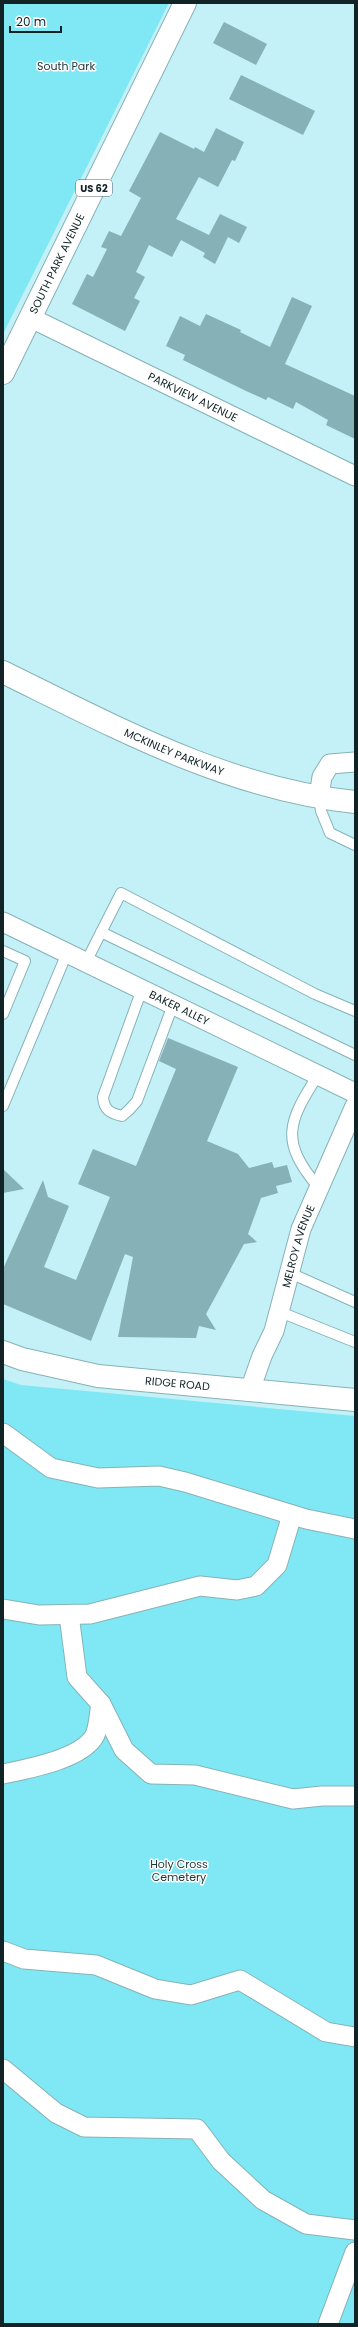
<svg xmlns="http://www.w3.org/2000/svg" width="358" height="2327" font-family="Poppins,sans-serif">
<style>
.green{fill:#80e8f4}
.building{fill:#85b1b7}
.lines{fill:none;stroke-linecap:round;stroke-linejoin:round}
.service-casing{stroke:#86b2b7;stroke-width:12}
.minor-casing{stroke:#86b2b7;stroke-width:21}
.tertiary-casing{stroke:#86b2b7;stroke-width:24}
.secondary-casing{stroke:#86b2b7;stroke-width:24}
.primary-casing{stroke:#86b2b7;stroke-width:24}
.service{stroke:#fff;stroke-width:10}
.minor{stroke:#fff;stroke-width:19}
.tertiary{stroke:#fff;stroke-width:22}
.secondary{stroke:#fff;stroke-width:22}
.primary{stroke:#fff;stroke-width:22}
.labels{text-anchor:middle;stroke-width:3;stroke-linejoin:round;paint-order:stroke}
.shield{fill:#fff;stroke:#586566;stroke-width:1}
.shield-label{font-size:10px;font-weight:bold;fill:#112325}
.park-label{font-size:11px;fill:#21373a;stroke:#fff}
.street-label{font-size:11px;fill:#112325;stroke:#fff}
</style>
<rect width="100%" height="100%" fill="#c3f1f7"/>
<path class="green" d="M3 3H169L3 334Z
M3 1379 21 1385 355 1416V2324H3Z"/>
<path class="building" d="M224 22 267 44 256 65 213 43Z
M241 75 315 111 303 135 229 99Z
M216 128 244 142 235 161 232 160 218 187 199 177 176 219 209 235 220 214 247 227 239 243 228 237 215 264 203 257 205 253 181 240 172 257 149 245 136 272 145 277 134 298 140 301 125 331 72 304 87 274 93 277 107 249 101 247 109 231 121 236 141 198 129 191 160 132 194 149 195 147 204 152Z
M292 297 312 306 285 364 355 396V439L326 425 328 420 296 402 293 409 268 397 266 400 246 391 183 360 185 355 166 346 180 316 200 326 206 314 241 330 240 332 270 347Z
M168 1038 238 1067 207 1141 238 1154 249 1168 272 1162 274 1168 287 1165 292 1182 276 1186 278 1193 261 1198 248 1234 257 1242 244 1244 206 1314 216 1330 199 1326 196 1338 118 1337 133 1257 125 1254 91 1341 3 1304V1269L43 1180 48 1197 69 1206 44 1267 76 1280 110 1197 78 1184 93 1149 136 1166 176 1069 159 1061Z
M3 1169 24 1189 3 1193Z"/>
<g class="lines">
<defs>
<path id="service" d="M319 796 321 811 330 833 355 845
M101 932 355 1055
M3 951 25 961 3 1014
M86 962 121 893 315 994 355 1011
M142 989 103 1097C104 1110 110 1113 122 1116L129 1110 137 1101 173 1005
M318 1075C288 1122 279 1141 319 1188
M3 1106 67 953
M290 1273 355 1302
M280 1312 355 1342"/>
<g id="minor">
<path id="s1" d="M31 318 355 476"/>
<path d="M319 796 322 777 330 764 355 762"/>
<path id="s2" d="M3 922 355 1093"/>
<path id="s3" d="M250 1390 262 1356 274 1331 301 1229 355 1106"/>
<path d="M3 1433 51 1468 98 1478 159 1476 185 1482 306 1519 355 1529"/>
<path d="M3 1609 39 1615 90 1614 200 1586 237 1590 256 1586 277 1565 292 1515"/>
<path d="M69 1615 77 1677 101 1704 124 1750 151 1774 195 1775 293 1799 322 1796H355"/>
<path d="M3 1774C27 1769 83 1759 95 1735 99 1726 99 1713 101 1704"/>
<path d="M3 1951 24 1959 96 1965 155 1989 191 1995 240 1980 326 2032 355 2037"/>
<path d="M3 2069 56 2113 84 2127 197 2129 221 2161 263 2200 306 2224 355 2230"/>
<path d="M328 2324 355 2252"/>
</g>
<g id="tertiary">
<path id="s4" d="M3 672C115 727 228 789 355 802"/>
</g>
<g id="secondary">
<path id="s5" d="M3 1352 22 1359 98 1376 355 1400"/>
</g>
<g id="primary">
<path id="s6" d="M3 373 185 3"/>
</g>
</defs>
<use href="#service" class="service-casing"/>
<use href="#minor" class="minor-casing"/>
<use href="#tertiary" class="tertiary-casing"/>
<use href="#secondary" class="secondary-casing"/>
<use href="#primary" class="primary-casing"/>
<use href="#service" class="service"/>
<use href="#minor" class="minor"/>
<use href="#tertiary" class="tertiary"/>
<use href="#secondary" class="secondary"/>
<use href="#primary" class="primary"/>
</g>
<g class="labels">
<rect class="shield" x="76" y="180" width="36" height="16" rx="3"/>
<g class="shield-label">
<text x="94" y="192">US 62</text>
</g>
<g class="park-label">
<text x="66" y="70">South Park</text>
<text x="179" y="1868">Holy Cross<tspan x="179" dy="13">Cemetery</tspan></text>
</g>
<g class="street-label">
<text dy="4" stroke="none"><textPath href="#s6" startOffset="122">SOUTH PARK AVENUE</textPath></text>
<text dy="4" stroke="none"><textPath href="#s1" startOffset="180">PARKVIEW AVENUE</textPath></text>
<text dy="4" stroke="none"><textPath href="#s4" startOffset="189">MCKINLEY PARKWAY</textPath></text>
<text dy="4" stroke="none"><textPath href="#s2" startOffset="196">BAKER ALLEY</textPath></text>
<text dy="4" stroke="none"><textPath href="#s3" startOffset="152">MELROY AVENUE</textPath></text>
<text dy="4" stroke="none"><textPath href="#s5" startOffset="178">RIDGE ROAD</textPath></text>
</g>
</g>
<rect width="358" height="2327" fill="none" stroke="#112325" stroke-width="8"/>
<path d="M10 26v6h51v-6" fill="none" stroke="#112325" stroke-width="2"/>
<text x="16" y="26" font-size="12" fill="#112325" stroke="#ffffff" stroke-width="3" paint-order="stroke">20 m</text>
</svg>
